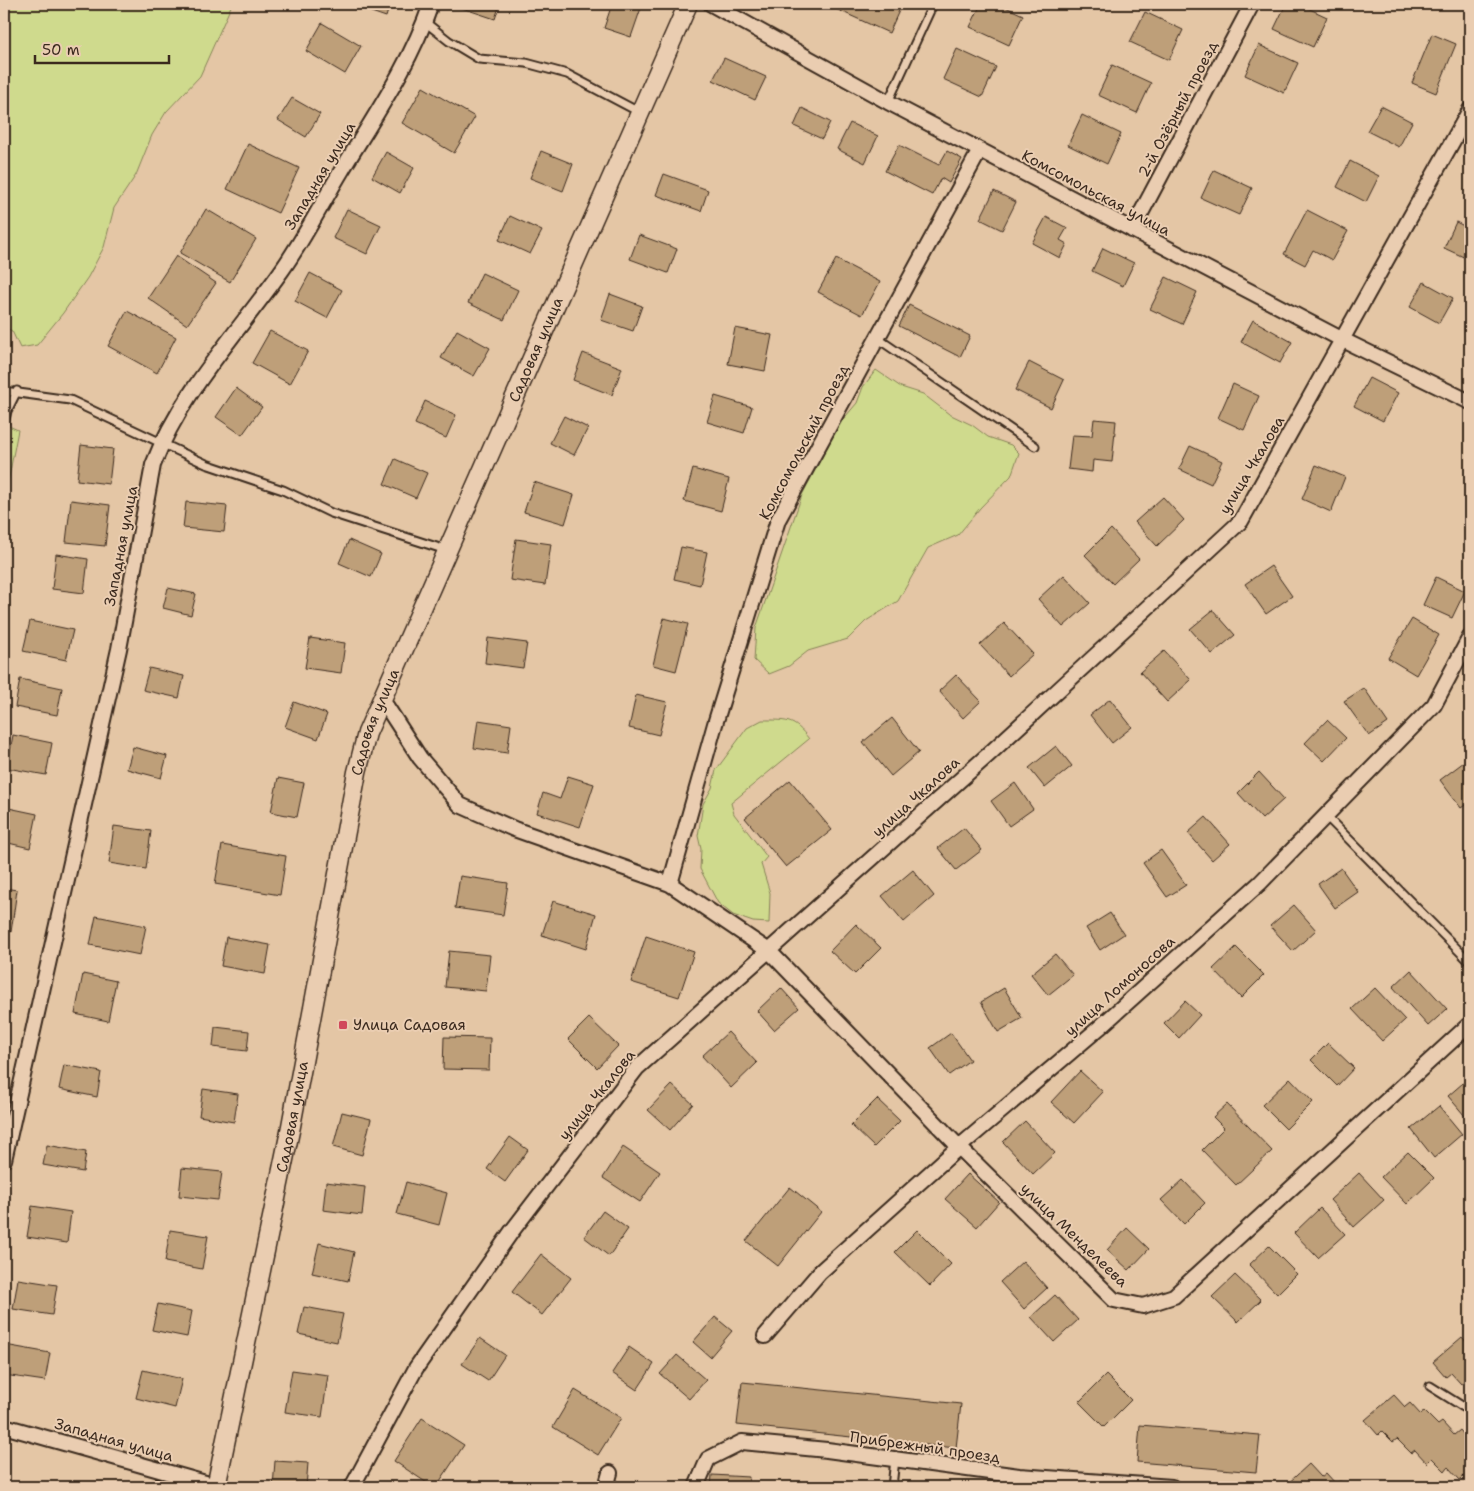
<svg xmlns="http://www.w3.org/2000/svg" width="1474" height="1491" font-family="'Shantell Sans',sans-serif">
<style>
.green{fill:#cfda8d;stroke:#858256}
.building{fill:#be9f79;stroke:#3b2a1e}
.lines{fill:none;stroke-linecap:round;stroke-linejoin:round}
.service-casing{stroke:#3b2a1e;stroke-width:11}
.minor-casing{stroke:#3b2a1e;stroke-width:18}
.tertiary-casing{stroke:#3b2a1e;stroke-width:21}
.service{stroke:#eacdb1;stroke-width:7}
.minor{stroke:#eacdb1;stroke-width:14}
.tertiary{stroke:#eacdb1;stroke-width:18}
.poi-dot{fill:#d1495b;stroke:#eacdb1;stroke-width:2}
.labels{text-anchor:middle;stroke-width:4;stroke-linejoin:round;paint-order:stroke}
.street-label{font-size:15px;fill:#3b2a1e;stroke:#eacdb1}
.poi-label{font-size:15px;fill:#3b2a1e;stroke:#eacdb1;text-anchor:start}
</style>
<rect width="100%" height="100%" fill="#e4c6a5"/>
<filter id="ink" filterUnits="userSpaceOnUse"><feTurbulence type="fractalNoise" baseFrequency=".02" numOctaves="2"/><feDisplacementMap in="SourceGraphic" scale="10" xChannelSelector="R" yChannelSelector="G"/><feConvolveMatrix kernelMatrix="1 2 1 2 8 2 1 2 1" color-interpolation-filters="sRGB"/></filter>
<g filter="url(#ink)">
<path class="green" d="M4 4H232L200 76 166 112 152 135 136 175 114 208 104 247 88 277 63 313 37 345 20 348 12 331 4 327Z
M876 370 901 387 923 394 949 414 972 425 988 437 1011 445 1019 453 1011 476 980 508 958 535 928 548 898 601 866 621 848 639 808 651 789 666 769 674 754 660 756 628 802 495 840 423 857 403 863 387Z
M4 424 18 430 4 503Z
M762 720C787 720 794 719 809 739L731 803 734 814 767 857 761 864 770 893 769 923 753 922 733 915 718 903 700 869 701 849 698 836 703 804 712 788 716 770 747 728Z"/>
<path class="building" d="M348 4H390L386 17Z
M450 4H500L495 19Z
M612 4H629L641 8 631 37 604 28Z
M825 4H902L889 33Z
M981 4H999L1023 15 1009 45 970 27Z
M1286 4H1299L1327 17 1313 47 1274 29Z
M1145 12 1183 30 1169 60 1130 42Z
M322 23 361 46 345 74 306 51Z
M1432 34 1456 44 1436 93 1412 83Z
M1259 45 1298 63 1284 93 1245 75Z
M957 49 996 67 982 97 943 79Z
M724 58 766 77 755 100 713 80Z
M1112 65 1151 83 1137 113 1098 95Z
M423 87 475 117 454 153 402 123Z
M292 98 320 114 306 137 278 120Z
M1381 106 1412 122 1399 147 1367 131Z
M802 108 830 122 822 139 794 126Z
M1082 115 1121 134 1107 164 1068 145Z
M850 123 878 136 865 163 837 149Z
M248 144 299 168 278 213 227 189Z
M899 145 939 165 947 151 962 159 949 183 941 178 932 195 885 171Z
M541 151 573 164 563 191 530 178Z
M386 152 414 168 400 193 372 177Z
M1350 161 1379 176 1366 202 1337 187Z
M1214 170 1252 188 1239 215 1201 198Z
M664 174 708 190 701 211 656 195Z
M994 191 1016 202 1002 230 980 219Z
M206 209 256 239 230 282 180 253Z
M347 209 381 225 367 254 333 238Z
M1307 210 1348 231 1332 260 1313 250 1305 265 1284 254Z
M510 216 542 231 530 254 499 240Z
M1046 217 1067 228 1060 240 1067 244 1060 258 1032 243Z
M1456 222 1470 229V260L1444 248Z
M639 235 677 249 668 273 630 259Z
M1103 248 1134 263 1123 286 1092 271Z
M176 256 216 283 187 325 148 298Z
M836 259 880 282 862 315 818 292Z
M310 273 342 290 327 318 295 301Z
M482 273 518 290 504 320 468 303Z
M1166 277 1197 292 1182 324 1150 309Z
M1424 282 1453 298 1439 323 1410 307Z
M610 294 642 306 633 331 601 320Z
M909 305 970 336 960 357 899 326Z
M127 311 176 337 157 373 108 346Z
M1253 320 1292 342 1280 363 1241 342Z
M735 328 772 335 765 371 728 364Z
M457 330 490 348 474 376 441 358Z
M270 331 308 351 290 384 252 363Z
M583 353 622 368 612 395 573 380Z
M1029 362 1064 380 1051 408 1015 390Z
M1369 378 1398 393 1383 421 1354 406Z
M1233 384 1259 396 1244 430 1218 418Z
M236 388 262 407 242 435 216 417Z
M715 396 752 407 744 433 707 422Z
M425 401 456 415 446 438 415 424Z
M564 416 588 428 574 455 550 443Z
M1094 419 1116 421 1112 462 1093 460 1092 472 1068 469 1072 435 1092 436Z
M81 445 113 449 109 484 77 480Z
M1190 446 1222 461 1211 484 1179 469Z
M395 459 427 473 416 498 384 484Z
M1316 465 1345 477 1331 512 1302 499Z
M693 469 729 479 721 511 684 501Z
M534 482 574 495 565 524 524 512Z
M1163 497 1184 520 1157 546 1135 522Z
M71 500 110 505 105 546 66 542Z
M186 502 227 506 224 532 183 528Z
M1111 529 1139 559 1113 584 1085 555Z
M516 539 551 544 545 585 510 580Z
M349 540 381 554 371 577 339 563Z
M681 547 707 552 700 585 674 579Z
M56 554 88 559 84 593 52 589Z
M1271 566 1292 596 1266 614 1245 584Z
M1064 575 1090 603 1063 627 1038 599Z
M1436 577 1465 591 1452 618 1423 605Z
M168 588 196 594 191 615 163 608Z
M1213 610 1235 635 1212 654 1190 629Z
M664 618 688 624 676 671 653 665Z
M1412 619 1439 635 1416 675 1388 658Z
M30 621 73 630 66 660 23 651Z
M1004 623 1033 654 1009 676 980 645Z
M310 638 345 643 341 673 305 668Z
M488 638 527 643 523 668 485 663Z
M1164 651 1191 680 1167 702 1140 672Z
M149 668 184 676 179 698 143 690Z
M956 675 981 701 963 718 939 691Z
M20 679 62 688 57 715 15 707Z
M1364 688 1388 723 1369 736 1344 701Z
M636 695 667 702 659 735 629 728Z
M1110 699 1132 727 1112 743 1090 715Z
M294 702 327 714 318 739 285 727Z
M892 718 919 752 891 776 863 742Z
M478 720 511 725 507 753 474 748Z
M1327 720 1346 738 1324 761 1305 743Z
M13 735 52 743 46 775 7 768Z
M1056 746 1072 766 1045 788 1029 768Z
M133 747 167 756 161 778 127 769Z
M1464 762 1470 771V802L1461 808 1440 780Z
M1259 772 1284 799 1262 819 1238 793Z
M568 776 594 784 580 827 537 813 543 793 560 799Z
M278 778 304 783 297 817 271 812Z
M790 780 832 830 786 867 745 818Z
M1015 783 1033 809 1009 826 991 801Z
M4 807 37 814 30 848 4 842Z
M1206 817 1230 844 1212 860 1188 833Z
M114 826 151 831 146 869 109 863Z
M964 828 982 850 956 870 938 848Z
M222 845 286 856 280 895 215 884Z
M1161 850 1186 885 1167 897 1143 863Z
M1341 868 1358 892 1335 908 1318 884Z
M913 870 934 896 904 922 882 896Z
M460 876 508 883 503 915 455 908Z
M4 888 17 890 11 932 4 931Z
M553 901 596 914 586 949 542 935Z
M1294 905 1316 930 1293 951 1270 926Z
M1110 913 1124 934 1100 950 1086 928Z
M96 916 146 926 140 955 90 945Z
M856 924 881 948 855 974 830 951Z
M646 936 694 952 679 997 631 982Z
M226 937 270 945 265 974 221 966Z
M1236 947 1264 975 1241 998 1213 969Z
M449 951 490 955 486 991 445 987Z
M1055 954 1073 975 1048 995 1031 974Z
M1411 970 1447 1009 1428 1026 1393 987Z
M83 974 116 981 108 1021 75 1014Z
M781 988 799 1008 774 1030 757 1011Z
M1004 988 1022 1018 998 1032 981 1002Z
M1375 988 1405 1020 1382 1041 1352 1009Z
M1185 1001 1200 1015 1179 1038 1164 1023Z
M589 1018 618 1046 597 1068 568 1039Z
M215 1027 249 1031 247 1051 213 1047Z
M728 1032 757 1063 731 1088 702 1056Z
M951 1033 970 1060 949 1075 930 1048Z
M444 1037 490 1038 489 1070 443 1069Z
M1328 1043 1354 1068 1337 1086 1311 1060Z
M64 1065 101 1072 97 1097 59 1089Z
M1080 1071 1103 1092 1074 1123 1051 1102Z
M1470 1077V1122L1448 1096Z
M1290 1078 1313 1102 1286 1129 1262 1105Z
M672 1085 693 1104 670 1130 648 1110Z
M203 1089 238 1094 234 1122 199 1116Z
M877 1099 900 1121 874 1147 851 1125Z
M1227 1104 1272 1151 1236 1185 1202 1150 1224 1128 1213 1117Z
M1439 1106 1462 1134 1434 1158 1411 1129Z
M342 1112 371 1119 362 1155 333 1147Z
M1025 1121 1055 1153 1033 1174 1003 1142Z
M510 1137 528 1150 505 1182 487 1169Z
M47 1145 86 1152 83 1172 43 1165Z
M623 1147 660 1172 640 1202 603 1178Z
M1408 1152 1434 1178 1407 1204 1381 1177Z
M182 1168 222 1172 218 1200 179 1196Z
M1359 1173 1384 1200 1354 1227 1330 1200Z
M968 1174 999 1202 977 1227 945 1199Z
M1183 1180 1205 1203 1184 1224 1161 1200Z
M326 1182 365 1187 362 1215 323 1210Z
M406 1182 447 1193 439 1225 397 1214Z
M790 1187 821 1212 778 1266 746 1241Z
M32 1206 71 1212 67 1243 27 1237Z
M1320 1208 1345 1234 1318 1258 1294 1233Z
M603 1211 628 1229 609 1256 584 1237Z
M1127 1228 1149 1249 1129 1270 1107 1250Z
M170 1230 208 1236 202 1269 165 1262Z
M917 1230 951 1264 930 1286 895 1252Z
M319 1243 354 1252 348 1281 312 1273Z
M1269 1246 1297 1274 1277 1294 1249 1265Z
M541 1254 571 1278 542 1315 512 1292Z
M1023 1261 1047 1288 1024 1309 1000 1282Z
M1235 1275 1261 1300 1238 1322 1212 1297Z
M18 1279 57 1285 52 1315 13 1309Z
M1055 1295 1078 1320 1054 1342 1031 1317Z
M158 1304 192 1311 187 1337 152 1330Z
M304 1307 343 1314 337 1342 298 1334Z
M715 1317 732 1331 710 1357 693 1342Z
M1462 1337 1470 1346V1386L1465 1381 1461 1384 1451 1373 1446 1377 1433 1362Z
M480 1338 505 1355 488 1381 462 1364Z
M5 1345 50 1353 45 1381 4 1375Z
M629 1347 654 1364 637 1390 612 1373Z
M677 1355 706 1380 689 1399 660 1374Z
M143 1370 182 1379 175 1408 136 1398Z
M292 1370 328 1375 322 1417 285 1412Z
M1106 1375 1131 1400 1104 1427 1079 1402Z
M742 1382 961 1404 956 1448 737 1425Z
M575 1390 621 1418 598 1455 553 1427Z
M1394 1395 1405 1407 1410 1403 1421 1415 1424 1411 1438 1425 1442 1422 1454 1435 1460 1430 1470 1442V1483L1464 1476 1460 1480 1448 1467 1445 1471 1432 1458 1427 1463 1415 1450 1411 1453 1397 1439 1393 1442 1382 1431 1378 1435 1365 1420Z
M422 1418 464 1445 436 1487H433L394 1461Z
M1140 1425 1260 1435 1256 1472 1137 1462Z
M275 1461 308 1463 306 1487H273Z
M1309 1464 1321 1477 1326 1473 1336 1484 1340 1481 1347 1487H1284Z
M712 1475 749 1477 748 1487H711Z"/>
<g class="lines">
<defs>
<path id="service" d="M425 22 449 41 479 59 526 63 567 74 639 112
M888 102 933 4
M877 338 1035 446
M4 391 70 400 206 464 283 490 331 513 446 550
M4 424 7 411 17 391
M1326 816 1470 962
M1430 1386 1470 1411
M892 1487 895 1459"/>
<path id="minor" d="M711 4 888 102 1343 340 1470 402
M1132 230 1252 4
M381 698 420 758 460 805 514 829 670 884 769 951 959 1147 1114 1300 1143 1306 1174 1296 1470 1024
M670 884 715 724 778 520 980 150
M4 1160 119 649 153 465C181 392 237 334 282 270 304 239 322 203 342 170 374 117 411 63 431 4
M765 1336 820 1272 959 1147 1099 1028 1260 883 1434 705 1470 637
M4 1426 216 1486
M352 1487 416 1368 512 1231 637 1068 988 755 1241 521 1470 110
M606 1487 610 1473
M696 1487 708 1459 742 1442 827 1450 1019 1476 1172 1487"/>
<g id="tertiary">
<path id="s1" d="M216 1487 291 1126 357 772 367 733 688 4"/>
</g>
</defs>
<use href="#service" class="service-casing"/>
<use href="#minor" class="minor-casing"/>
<use href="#tertiary" class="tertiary-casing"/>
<use href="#service" class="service"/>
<use href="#minor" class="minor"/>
<use href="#tertiary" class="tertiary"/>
</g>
</g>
<rect class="poi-dot" x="338" y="1020" width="10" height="10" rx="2.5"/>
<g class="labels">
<g class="street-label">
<text transform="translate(1178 109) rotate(-62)" y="5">2-й Озёрный проезд</text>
<text transform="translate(320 176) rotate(-59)" y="5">Западная улица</text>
<text transform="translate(1096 193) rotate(28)" y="5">Комсомольская улица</text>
<text dy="5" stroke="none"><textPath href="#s1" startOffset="1188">Садовая улица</textPath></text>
<text transform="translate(804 442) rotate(-62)" y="5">Комсомольский проезд</text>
<text transform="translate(1252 465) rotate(-59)" y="5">улица Чкалова</text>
<text transform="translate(121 546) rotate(-79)" y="5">Западная улица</text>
<text dy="5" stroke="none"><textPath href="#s1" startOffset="782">Садовая улица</textPath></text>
<text transform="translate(916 797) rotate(-42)" y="5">улица Чкалова</text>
<text transform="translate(1120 986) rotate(-42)" y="5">улица Ломоносова</text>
<text transform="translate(597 1095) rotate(-51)" y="5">улица Чкалова</text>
<text dy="5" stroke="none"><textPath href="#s1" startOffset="378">Садовая улица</textPath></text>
<text transform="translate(1074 1235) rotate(44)" y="5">улица Менделеева</text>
<text transform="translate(114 1440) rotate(16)" y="5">Западная улица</text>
<text transform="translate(925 1447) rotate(8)" y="5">Прибрежный проезд</text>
</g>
<g class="poi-label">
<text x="353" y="1030">Улица Садовая</text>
</g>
</g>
<rect width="1474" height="1491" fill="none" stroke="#eacdb1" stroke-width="20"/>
<rect x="10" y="10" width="1454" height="1471" fill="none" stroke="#3b2a1e" stroke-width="2" filter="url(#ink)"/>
<path d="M35 55v8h134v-8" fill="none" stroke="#3b2a1e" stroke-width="2.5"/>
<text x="42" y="55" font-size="15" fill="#3b2a1e" stroke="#eacdb1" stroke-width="4" paint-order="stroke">50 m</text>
</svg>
